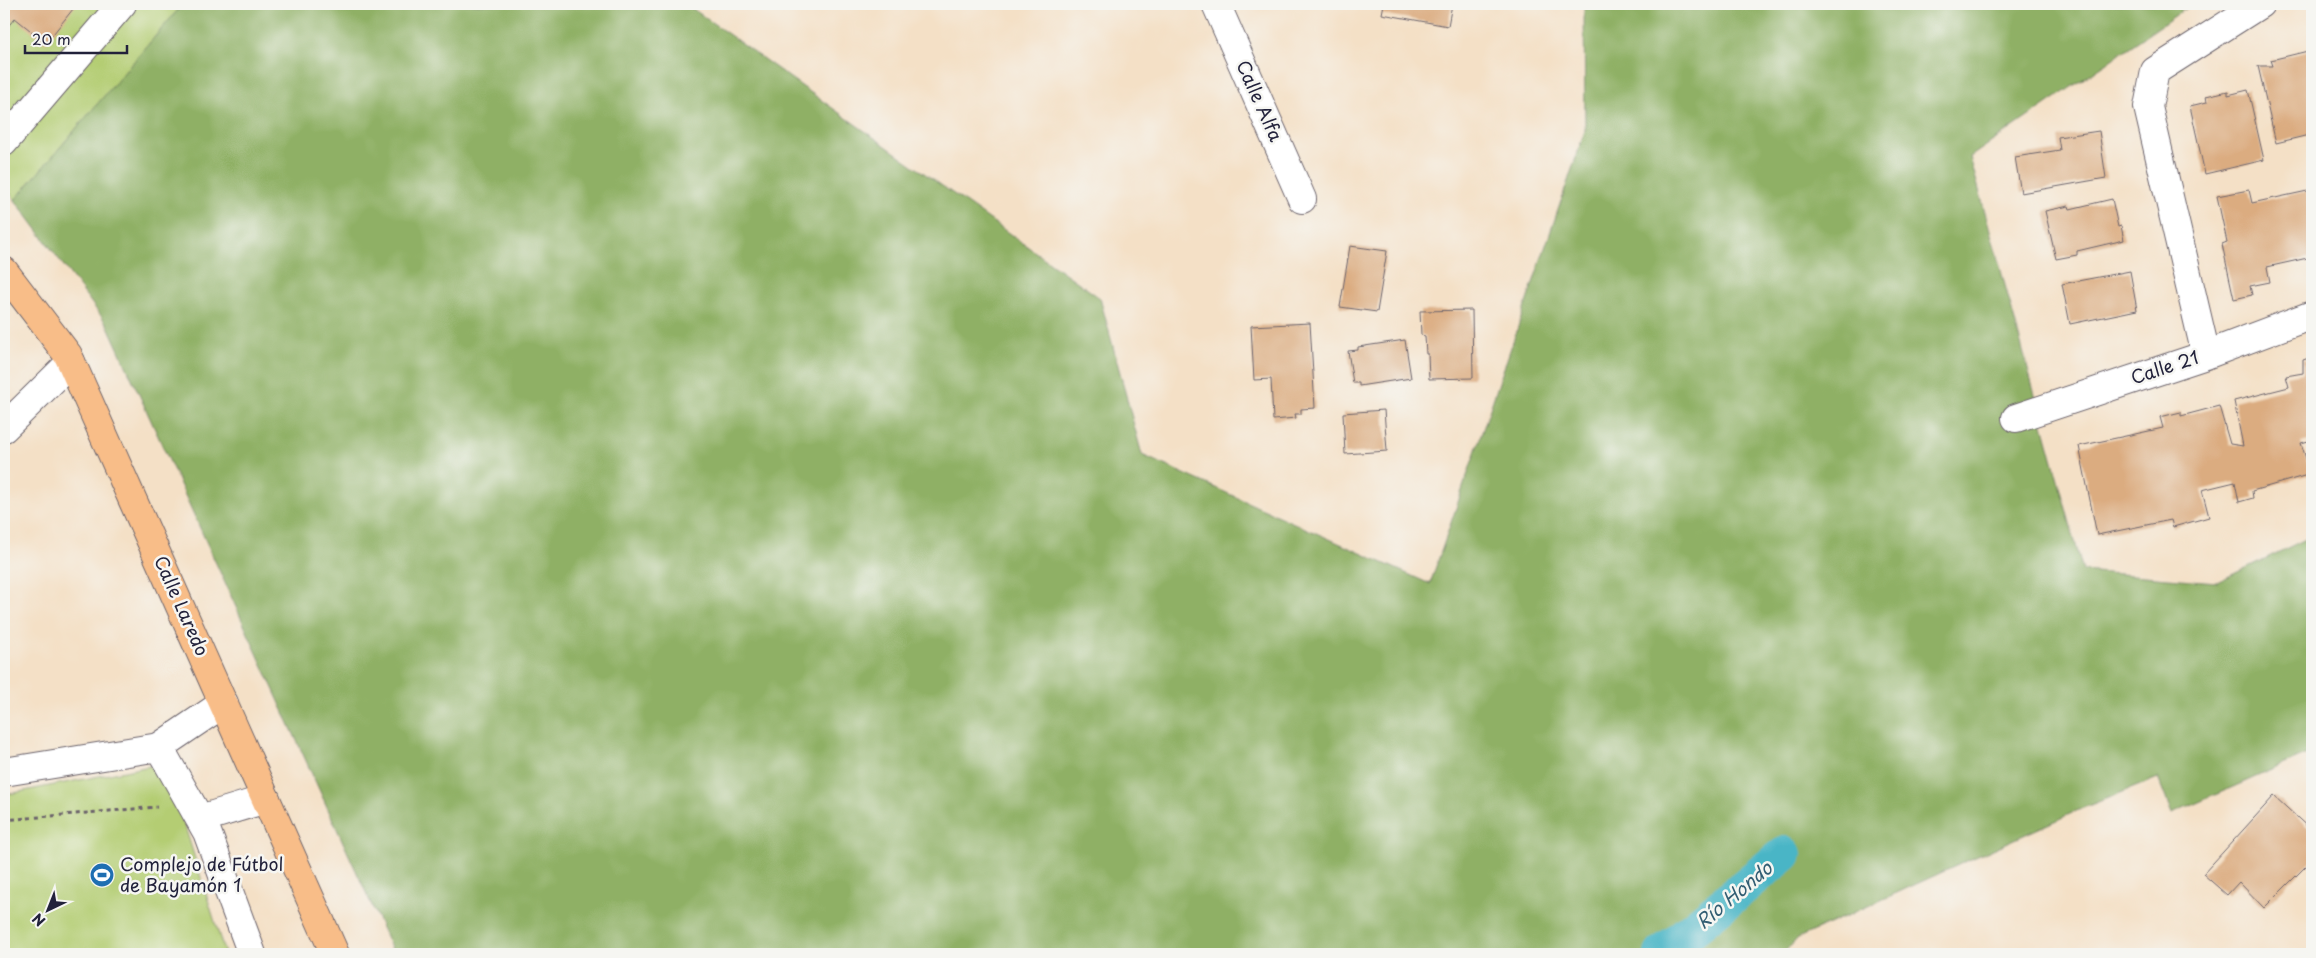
<svg xmlns="http://www.w3.org/2000/svg" width="2316" height="958" font-family="'Playpen Sans',sans-serif">
<style>
.green{fill:#b4cd73;stroke:#6b7857}
.forest{fill:#8fb065;stroke:#586950}
.lines{fill:none;stroke-linecap:round;stroke-linejoin:round}
.canal{stroke:#49b5c6;stroke-width:36}
.building{fill:#dbac80}
.minor-casing{stroke:#6c646c;stroke-width:30}
.major-casing{stroke:#6c646c;stroke-width:30}
.path{stroke:#6c646c;stroke-width:3;stroke-dasharray:4 4;stroke-linecap:butt}
.minor{stroke:#fff;stroke-width:28}
.major{stroke:#f8bd88;stroke-width:28}
.labels{text-anchor:middle;stroke-width:5;stroke-linejoin:round;paint-order:stroke}
.street-label{font-size:18px;fill:#22223b;stroke:#f6f6f2}
.poi-label{font-size:18px;fill:#22223b;stroke:#f6f6f2;text-anchor:start}
.water-label{font-size:19px;font-style:italic;fill:#325d73;stroke:#f6f6f2}
</style>
<rect width="100%" height="100%" fill="#f6f6f2"/>
<filter id="ink" filterUnits="userSpaceOnUse"><feTurbulence type="fractalNoise" baseFrequency=".02" numOctaves="2"/><feDisplacementMap in="SourceGraphic" scale="10" xChannelSelector="R" yChannelSelector="G"/><feConvolveMatrix kernelMatrix="1 2 1 2 8 2 1 2 1" color-interpolation-filters="sRGB"/></filter>
<filter id="wash" filterUnits="userSpaceOnUse"><feTurbulence type="fractalNoise" baseFrequency=".0096" numOctaves="4" result="noise"/><feDisplacementMap in="SourceGraphic" scale="20" xChannelSelector="R" yChannelSelector="G"/><feGaussianBlur stdDeviation="1.12" result="paint"/><feColorMatrix in="noise" values="0 0 0 0 0 0 0 0 0 0 0 0 0 0 0 0 0 1.4 0 .05"/><feComposite in="paint" operator="in"/></filter>
<g filter="url(#wash)">
<rect width="100%" height="100%" fill="#f4e0c6"/>
<path class="green" d="M4 4H183L15 200 4 186Z
M165 763 225 954H4V795Z"/>
<path class="forest" d="M183 4H686L1100 298 1142 455 1430 584 1585 131 1584 4H2192L1970 157 2083 571 2217 582 2312 536V752L2172 814 2158 778 2083 808 1798 938 1783 954H394L107 324 15 200Z"/>
<g class="lines">
<path class="canal" d="M1662 954 1784 854"/>
</g>
<g id="blocks">
<path class="building" d="M4 4H77L46 43 15 18 4 31Z
M1384 4H1452L1448 26 1382 14Z
M2312 50V146L2309 135 2276 143 2258 66H2273L2271 60Z
M2248 90 2264 160 2205 174 2190 106 2207 102 2206 96 2228 91V95Z
M2099 131 2106 178 2021 193 2015 157 2060 150 2058 137Z
M2249 190 2252 203 2312 190V257L2267 267 2270 282 2250 286 2252 295 2234 299 2222 244 2227 242 2217 196Z
M2112 199 2118 227 2121 226 2124 240 2077 251V255L2056 259 2045 211 2069 206 2070 209Z
M1350 246 1387 251 1377 312 1340 307Z
M2130 271 2137 310 2070 324 2062 284Z
M1472 310 1473 378 1429 379 1428 354H1426L1425 336 1421 335 1420 311Z
M1310 323 1315 408 1301 409V414H1295L1296 418 1273 420 1271 379 1254 380 1251 326Z
M1405 340 1411 378 1359 386V383H1353L1348 351 1358 350V347Z
M2312 357V440L2301 443 2311 474 2252 491 2253 498 2239 502 2235 482 2202 490 2209 517 2173 527 2171 520 2097 535 2079 446 2163 428 2160 417 2181 412V416L2219 406 2230 444 2243 446 2234 401 2289 387 2286 376 2303 373V360Z
M1384 410 1387 451 1345 454 1343 413Z
M2274 796 2312 831V860L2264 908 2239 882 2227 895 2203 874Z"/>
</g>
</g>
<g filter="url(#ink)">
<use href="#blocks" fill-opacity="0" stroke="#6c646c" stroke-width="1"/>
<g class="lines">
<defs>
<path id="minor" d="M1216 4 1302 199
M4 142 122 4
M2206 355 2148 107 2155 71 2260 4
M2016 418 2206 355 2312 315
M4 428 71 362
M159 747 207 832 252 954
M4 772 159 747 224 703
M200 819 266 799"/>
<path id="major" d="M4 271 68 355 335 954"/>
</defs>
<use href="#minor" class="minor-casing"/>
<use href="#major" class="major-casing"/>
<path class="path" d="M4 820 157 807"/>
<use href="#minor" class="minor"/>
<use href="#major" class="major"/>
</g>
</g>
<defs>
<symbol id="stadium-disc" viewBox="-11 -11 22 22"><circle r="9.5" fill="#1f6fb2" stroke="#f6f6f2"/><path d="M0-5a6.5 5 0 1 0 0 10a6.5 5 0 1 0 0-10ZM-3.5-1.8h7v3.6h-7Z" fill="#fff"/></symbol>
</defs>
<g fill-rule="evenodd">
<use href="#stadium-disc" x="88" y="861" width="28" height="28"/>
</g>
<g class="labels">
<g class="street-label">
<text transform="translate(1259 101) rotate(66)" y="6">Calle Alfa</text>
<text transform="translate(2165 368) rotate(-18)" y="6">Calle 21</text>
<text transform="translate(181 606) rotate(66)" y="6">Calle Laredo</text>
</g>
<g class="poi-label">
<text x="120" y="871">Complejo de Fútbol<tspan x="120" dy="21">de Bayamón 1</tspan></text>
</g>
<g class="water-label">
<text transform="translate(1734 895) rotate(-40)" y="7">Río Hondo</text>
</g>
</g>
<rect width="2316" height="958" fill="none" stroke="#f6f6f2" stroke-width="20"/>
<g transform="translate(48 910) rotate(223)" stroke="#f6f6f2" stroke-width="4" paint-order="stroke">
<path d="M0-4L9 19L0 12L-9 19Z" fill="#22223b"/>
<text y="-8" font-size="14" font-weight="bold" text-anchor="middle" fill="#22223b">N</text>
</g>
<path d="M25 45v8h102v-8" fill="none" stroke="#22223b" stroke-width="2.5"/>
<text x="32" y="45" font-size="15" fill="#22223b" stroke="#f6f6f2" stroke-width="4" paint-order="stroke">20 m</text>
</svg>
